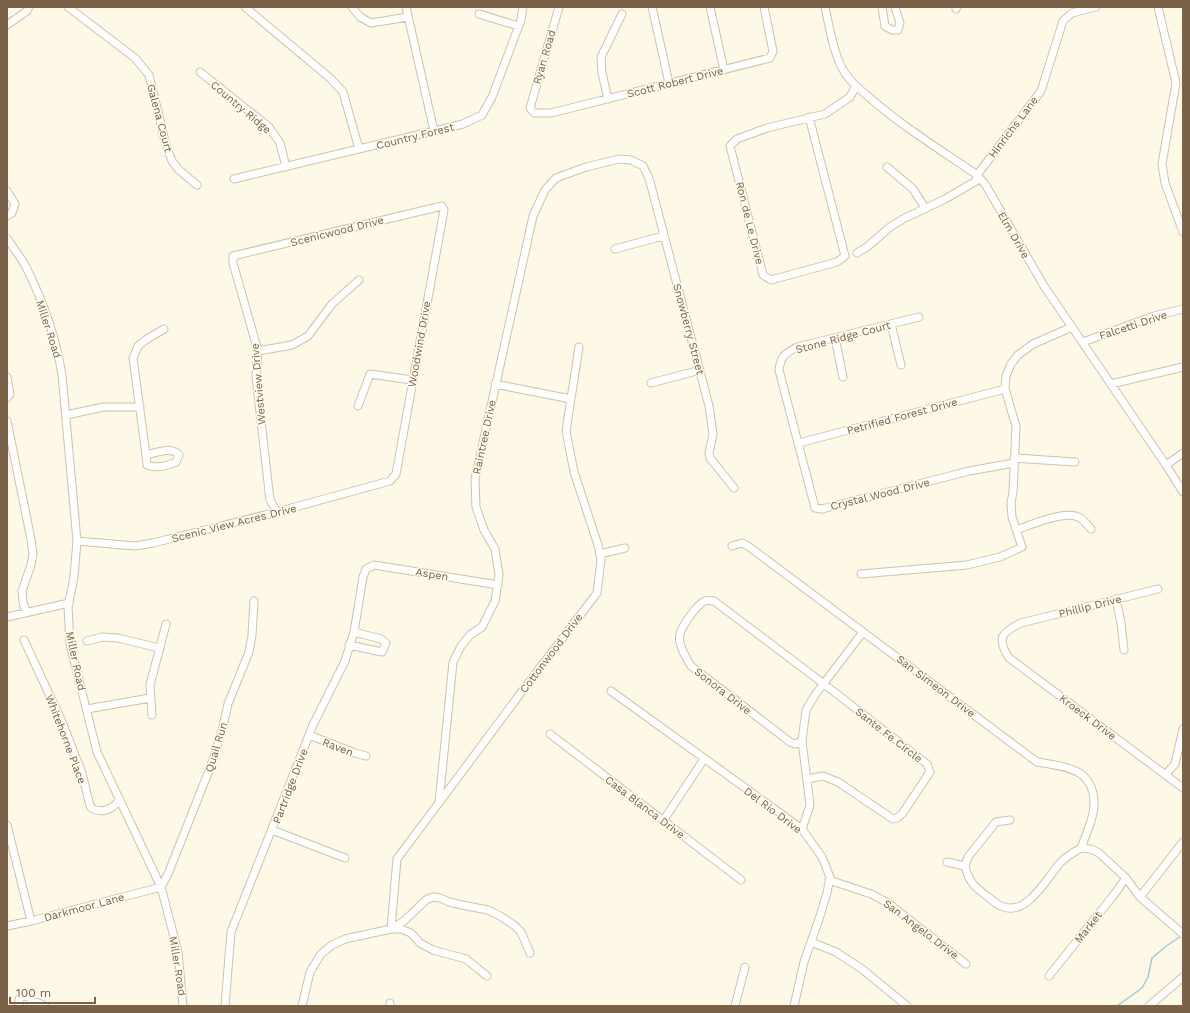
<svg xmlns="http://www.w3.org/2000/svg" width="1190" height="1013" font-family="'Work Sans',sans-serif">
<style>
.lines{fill:none;stroke-linecap:round;stroke-linejoin:round}
.stream{stroke:#9ecadc;stroke-width:1.5}
.minor-casing{stroke:#d1c1ab;stroke-width:9}
.minor{stroke:#fff;stroke-width:7}
.labels{text-anchor:middle;stroke-width:3;stroke-linejoin:round;paint-order:stroke}
.street-label{font-size:11px;fill:#7a6148;stroke:#fffbee}
</style>
<rect width="100%" height="100%" fill="#fef8e6"/>
<g class="lines">
<path class="stream" d="M1117 1006 1142 988 1148 977 1152 958 1165 947 1181 936"/>
<defs>
<path id="minor" d="M68 7 135 58 149 75 166 145 172 161 179 170 197 185
M245 7 330 78 343 92 359 149
M352 7 360 17 371 23 408 17
M406 7 434 131
M559 7 530 108 534 113H551L770 58 773 51 764 7
M652 7 669 83
M710 7 724 70
M825 7C829 25 832 46 840 64 846 78 858 88 870 98 903 127 941 150 977 175L985 184 1044 286 1166 465 1183 492
M882 7 885 26 892 30H898L900 23 895 7
M1158 7 1176 83 1162 164 1165 183 1183 232
M956 9 957 7
M479 14 518 26
M7 25 27 11 29 7
M200 72 269 127 280 143 286 167
M608 99 602 73 601 57 622 14
M809 117 845 256 837 262 771 280 763 275 730 146 737 139 767 128 825 114 850 97 856 86
M887 167 913 189 925 208
M234 179 463 124 482 115 492 97 521 20 523 7
M7 191 15 204 12 213 7 216
M7 238C13 248 21 257 26 267 43 301 56 337 62 375L77 541 74 577 68 607 70 644 97 752 161 887 178 952 183 1006
M615 249 663 236
M857 253 867 247 890 227 903 219 945 199 976 181 977 175 1041 91 1063 21 1072 13 1096 7
M919 317 797 347C785 354 781 355 779 370L815 508 822 509 969 471 1014 463
M891 324 901 365
M835 338 843 377
M1083 342 1154 316 1183 309
M258 351 292 345 308 336 332 304 359 280
M7 377 10 394 7 398
M651 383 700 370
M495 384 571 399
M1111 384 1183 367
M358 406 370 374 412 380
M66 415 104 407H140
M7 421 31 539 33 554 31 565 22 591 23 602 26 613
M799 443 1005 389
M146 455C156 453 172 446 179 455L176 462C167 466 157 469 147 465L146 455 133 358 138 346 147 339 164 329
M1014 458 1075 462
M1166 465 1183 453
M1016 530C1031 525 1066 509 1080 518 1084 520 1087 525 1091 529
M77 541 135 546 153 543 277 512 390 481 396 474 444 210 442 206 233 256V263L258 351 256 377 270 500 277 512
M732 546 742 543 748 546 1037 762C1050 764 1069 766 1081 774 1084 776 1087 780 1089 783 1101 804 1089 827 1081 848
M600 554 625 548
M861 574 967 565 1000 557 1022 547 1012 517 1011 503 1013 492 1016 426 1005 389 1006 376 1011 364 1018 355 1033 344 1072 327
M1158 589 1021 623C1002 632 996 638 1009 658L1183 788
M1116 599 1121 623 1124 650
M7 617 69 603
M24 640 62 722 82 773 90 806C94 812 106 812 112 807 115 806 117 802 120 800
M87 641 102 637 118 638 159 648
M349 645 382 652 386 643 381 639 354 632
M611 691 802 829 822 857 830 877 827 893 819 919 804 962 794 1006
M87 709 150 698
M152 715 150 685 166 624
M550 734 741 880
M309 735 355 753 366 756
M802 741 795 744 790 742 691 666C686 658 677 643 680 634 682 626 697 604 705 601 707 600 712 601 714 601L824 684 927 764 930 772 902 814 897 818 893 819 838 782 823 776 807 779
M1166 774 1175 764 1183 729
M439 803 453 662 461 646 470 635 482 627 495 601 499 575 495 549 484 530 476 507 475 479 533 216 545 190 556 178 586 167 619 159 631 160 643 166 649 178 709 406 713 434 709 453 710 458 734 488
M663 821 704 759
M7 825 31 921
M802 829 810 805 802 741 806 710 815 695 863 632
M272 830 345 858
M1081 848 1091 849 1099 853 1126 878 1140 897 1183 934
M947 862 965 866C969 883 975 887 988 897 992 900 996 904 1001 906 1027 918 1047 877 1061 862 1067 856 1074 852 1081 848
M965 866 968 857 996 822 1010 820
M829 880 871 894 888 903 966 964
M1140 897 1183 842
M7 926 31 921 161 887 168 874 212 763 223 727 228 704 249 652 252 635 254 601
M391 929 397 859 523 690 597 593 601 560 598 545 574 472 566 431 579 347
M391 929 404 921 426 900 433 897 440 898 449 902 462 905 488 910 500 916 514 925 521 932 530 953
M811 942 836 952 862 969 907 1006
M1049 976 1113 896 1126 878
M32 1001 39 1003 45 1006
M390 1003V1006
M19 1006V999L25 995 31 999V1006
M225 1006 231 932 313 725 345 661 354 632 363 577 366 569 374 565 498 585
M302 1006 310 972 321 954 332 945 345 939 391 929H401L411 933 420 943 433 950 466 959 487 976
M735 1006 745 967
M1149 1006 1183 977"/>
</defs>
<use href="#minor" class="minor-casing"/>
<use href="#minor" class="minor"/>
</g>
<g class="labels">
<g class="street-label">
<text transform="translate(544 57) rotate(-74)" y="4">Ryan Road</text>
<text transform="translate(675 82) rotate(-14)" y="4">Scott Robert Drive</text>
<text transform="translate(241 107) rotate(40)" y="4">Country Ridge</text>
<text transform="translate(160 118) rotate(75)" y="4">Galena Court</text>
<text transform="translate(1013 127) rotate(-53)" y="4">Hinrichs Lane</text>
<text transform="translate(415 136) rotate(-14)" y="4">Country Forest</text>
<text transform="translate(750 223) rotate(76)" y="4">Ron de Le Drive</text>
<text transform="translate(337 231) rotate(-14)" y="4">Scenicwood Drive</text>
<text transform="translate(1014 235) rotate(60)" y="4">Elm Drive</text>
<text transform="translate(1133 325) rotate(-18)" y="4">Falcetti Drive</text>
<text transform="translate(49 329) rotate(72)" y="4">Miller Road</text>
<text transform="translate(689 329) rotate(75)" y="4">Snowberry Street</text>
<text transform="translate(843 337) rotate(-15)" y="4">Stone Ridge Court</text>
<text transform="translate(419 344) rotate(-80)" y="4">Woodwind Drive</text>
<text transform="translate(258 384) rotate(-95)" y="4">Westview Drive</text>
<text transform="translate(902 416) rotate(-15)" y="4">Petrified Forest Drive</text>
<text transform="translate(484 437) rotate(-78)" y="4">Raintree Drive</text>
<text transform="translate(880 494) rotate(-14)" y="4">Crystal Wood Drive</text>
<text transform="translate(234 523) rotate(-14)" y="4">Scenic View Acres Drive</text>
<text transform="translate(432 574) rotate(9)" y="4">Aspen</text>
<text transform="translate(1090 606) rotate(-14)" y="4">Phillip Drive</text>
<text transform="translate(551 653) rotate(-53)" y="4">Cottonwood Drive</text>
<text transform="translate(76 661) rotate(78)" y="4">Miller Road</text>
<text transform="translate(936 686) rotate(37)" y="4">San Simeon Drive</text>
<text transform="translate(723 691) rotate(38)" y="4">Sonora Drive</text>
<text transform="translate(1088 717) rotate(37)" y="4">Kroeck Drive</text>
<text transform="translate(889 735) rotate(38)" y="4">Sante Fe Circle</text>
<text transform="translate(66 739) rotate(69)" y="4">Whitehorne Place</text>
<text transform="translate(216 747) rotate(-73)" y="4">Quail Run</text>
<text transform="translate(338 747) rotate(21)" y="4">Raven</text>
<text transform="translate(290 786) rotate(-69)" y="4">Partridge Drive</text>
<text transform="translate(645 807) rotate(37)" y="4">Casa Blanca Drive</text>
<text transform="translate(773 810) rotate(37)" y="4">Del Rio Drive</text>
<text transform="translate(84 907) rotate(-15)" y="4">Darkmoor Lane</text>
<text transform="translate(1088 927) rotate(-52)" y="4">Market</text>
<text transform="translate(921 929) rotate(37)" y="4">San Angelo Drive</text>
<text transform="translate(178 966) rotate(81)" y="4">Miller Road</text>
</g>
</g>
<rect width="1190" height="1013" fill="none" stroke="#7a6148" stroke-width="16"/>
<path d="M10 997v6h85v-6" fill="none" stroke="#7a6148" stroke-width="2"/>
<text x="16" y="997" font-size="12" fill="#7a6148" stroke="#fffbee" stroke-width="3" paint-order="stroke">100 m</text>
</svg>
